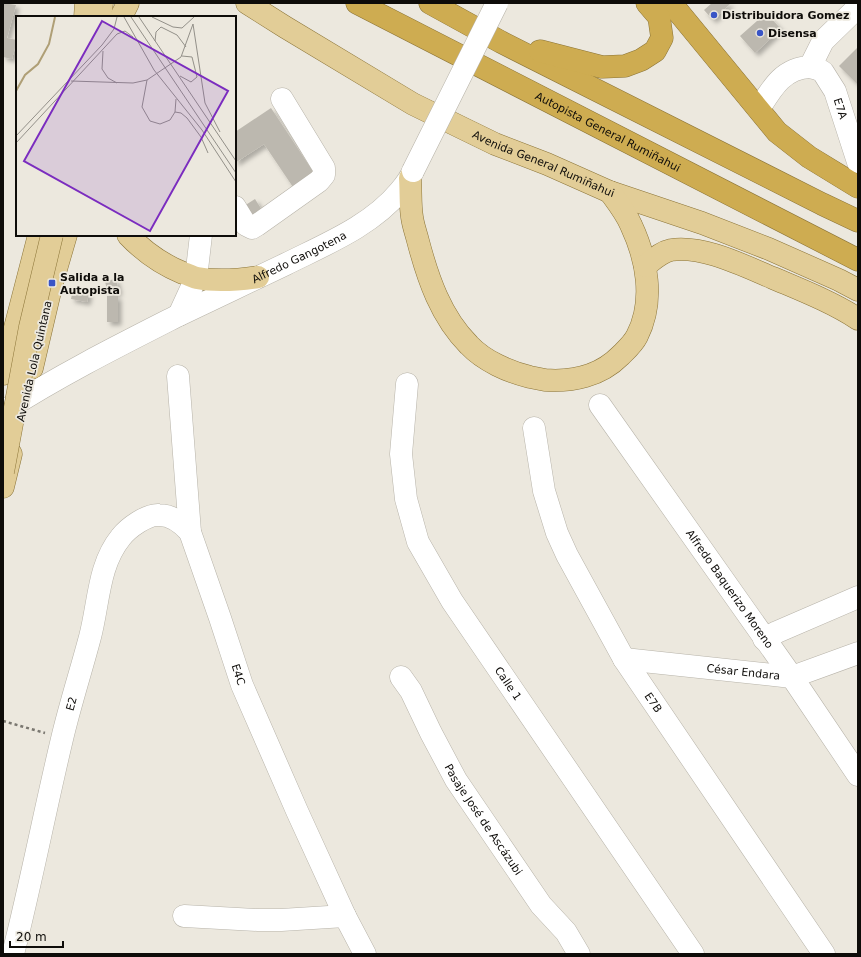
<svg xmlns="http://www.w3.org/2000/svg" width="861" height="957" font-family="'DejaVu Sans',sans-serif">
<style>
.building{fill:#bcb8af;filter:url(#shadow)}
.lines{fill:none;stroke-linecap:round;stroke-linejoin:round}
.minor-casing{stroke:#b7b3a9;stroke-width:23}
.major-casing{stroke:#8b7438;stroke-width:23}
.highway-casing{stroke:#8b7438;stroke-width:23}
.path{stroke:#7a7770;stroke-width:2.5;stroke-dasharray:3 3;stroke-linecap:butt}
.minor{stroke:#fff;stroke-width:22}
.major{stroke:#e2cd97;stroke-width:22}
.highway{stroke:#ceac51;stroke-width:22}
.minor-bridge-casing{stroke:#b7b3a9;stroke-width:23;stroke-linecap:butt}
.major-bridge-casing{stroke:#8b7438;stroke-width:23;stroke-linecap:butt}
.minor-bridge{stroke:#fff;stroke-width:22}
.major-bridge{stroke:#e2cd97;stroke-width:22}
.poi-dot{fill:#3954c6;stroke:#ece8de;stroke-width:1.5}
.labels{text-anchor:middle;stroke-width:3.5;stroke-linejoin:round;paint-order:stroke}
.poi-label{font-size:11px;font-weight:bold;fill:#0e0c09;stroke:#ece8de;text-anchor:start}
.street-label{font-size:11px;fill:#0e0c09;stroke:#ece8de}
.inset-river{fill:none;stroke:#af9f76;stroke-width:2}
.inset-road{fill:none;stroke:#939089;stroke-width:1}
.view{fill:#7b2cbf;fill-opacity:0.15;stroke:#7b2cbf;stroke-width:2}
.inset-edge{fill:none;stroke:#0e0c09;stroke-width:2}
</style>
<defs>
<filter id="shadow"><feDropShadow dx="3.5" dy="3.5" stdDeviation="2" flood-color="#0004"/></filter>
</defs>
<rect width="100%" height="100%" fill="#ece8de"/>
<path class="building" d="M3 3 16 5 7 38 17 40 12 59 3 57Z
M712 3H731L713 20 704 10Z
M766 13 781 29 755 53 740 36Z
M858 47V85L839 66Z
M271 108 318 179 297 193 264 144 235 163V132Z
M255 199 265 215 254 222 244 206Z
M116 279 119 292 108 295 105 281Z
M73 289 89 293 87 302 71 299Z
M107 296H118V322H107Z"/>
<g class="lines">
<defs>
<g id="minor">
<path id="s1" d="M810 67 818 69 823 72 835 91 858 162"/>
<path d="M759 109C772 88 783 68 810 67L823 41 858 7"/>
<path d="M235 207 246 225 252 228 257 225 319 181 324 175V168L282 99"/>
<path d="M179 315 196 278 201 235"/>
<path id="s2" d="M178 376 190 532 220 618 242 685 297 811 345 916 365 954"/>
<path id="s3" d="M407 384 401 454 406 499 418 542 452 601 693 954"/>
<path id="s4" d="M600 405 792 677 858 775"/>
<path id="s5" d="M4 411C60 375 120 345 179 315 215 298 250 281 286 264 326 244 371 226 400 191 405 185 410 179 413 171"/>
<path id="s6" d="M534 428 544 491 557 533 567 555 624 659 824 954"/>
<path d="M764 639 777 632 858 597"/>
<path id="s7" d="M624 659 792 677 858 653"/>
<path id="s8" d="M401 677 411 691 431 733 456 780 541 905 566 932 579 954"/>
<path d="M184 916 258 920H281L345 916"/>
<path id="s9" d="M13 954C31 883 45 810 62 739 70 705 81 671 90 637 99 603 98 565 121 537 128 528 147 514 159 515 171 515 182 523 190 532"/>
</g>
<g id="major">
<path id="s10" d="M247 3 285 27 413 104 495 144 547 164 610 192 702 223 769 249 839 280 858 290"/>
<path d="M85 17 86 3"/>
<path d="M100 17 102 3"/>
<path d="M121 17 128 3"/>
<path d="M410 178C411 191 410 205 412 217 413 225 416 233 418 241 428 279 441 317 469 345 484 361 509 372 530 377 535 378 540 379 545 380 572 382 600 376 620 356 626 350 633 344 637 336 655 301 647 259 631 225 626 213 618 203 610 192"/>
<path d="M128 235C144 252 161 264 183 273 188 274 192 277 197 278 218 282 238 280 258 277"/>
<path d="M645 266C653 260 661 252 671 250 703 245 744 266 773 278 801 290 832 302 858 319"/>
<path d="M32 368 52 283 66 235"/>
<path d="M3 374 39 235"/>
<path d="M3 487 11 454"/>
</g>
<g id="highway">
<path id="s11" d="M357 3 858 260"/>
<path d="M430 3 501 42 822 204 858 221"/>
<path d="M671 3 777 132 809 157 858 187"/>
<path d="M540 51 602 67 625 66 641 60 655 51 662 38 659 17 647 3"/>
</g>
</defs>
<use href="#minor" class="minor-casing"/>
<use href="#major" class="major-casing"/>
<use href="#highway" class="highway-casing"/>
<path class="path" d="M3 721 45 733"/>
<use href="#minor" class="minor"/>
<use href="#major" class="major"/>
<use href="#highway" class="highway"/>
<defs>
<path id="minor-bridge" d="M413 171 497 3"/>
<path id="major-bridge" d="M3 472 30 327 52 235"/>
</defs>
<use href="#minor-bridge" class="minor-bridge-casing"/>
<use href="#major-bridge" class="major-bridge-casing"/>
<use href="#minor-bridge" class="minor-bridge"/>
<use href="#major-bridge" class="major-bridge"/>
</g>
<g class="poi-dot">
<circle cx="714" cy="15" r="4"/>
<circle cx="760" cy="33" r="4"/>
<rect x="48" y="279" width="8" height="8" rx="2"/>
</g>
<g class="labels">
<g class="poi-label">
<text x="722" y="19">Distribuidora Gomez</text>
<text x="768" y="37">Disensa</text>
<text x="60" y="281">Salida a la<tspan x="60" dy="13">Autopista</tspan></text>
</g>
<g class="street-label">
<text dy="4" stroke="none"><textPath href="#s1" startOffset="55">E7A</textPath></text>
<text dy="4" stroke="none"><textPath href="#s11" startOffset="282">Autopista General Rumiñahui</textPath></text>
<text dy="4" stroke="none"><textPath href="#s10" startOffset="338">Avenida General Rumiñahui</textPath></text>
<text dy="4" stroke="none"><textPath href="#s5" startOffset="333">Alfredo Gangotena</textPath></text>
<text transform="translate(34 361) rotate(-77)" y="4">Avenida Lola Quintana</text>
<text dy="4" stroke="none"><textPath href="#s4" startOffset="225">Alfredo Baquerizo Moreno</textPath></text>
<text dy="4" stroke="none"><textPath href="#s7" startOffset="120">César Endara</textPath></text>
<text dy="4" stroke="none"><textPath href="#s2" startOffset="307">E4C</textPath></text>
<text dy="4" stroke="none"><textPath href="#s3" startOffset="328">Calle 1</textPath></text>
<text dy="4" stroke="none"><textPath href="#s6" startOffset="303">E7B</textPath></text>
<text dy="4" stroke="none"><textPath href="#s9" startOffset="257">E2</textPath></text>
<text dy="4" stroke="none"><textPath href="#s8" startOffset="165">Pasaje José de Ascázubi</textPath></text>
</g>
</g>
<g transform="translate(16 16)">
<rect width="220" height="220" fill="#ece8de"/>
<path class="inset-river" d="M0 75 9 59 22 48 33 28 39 1"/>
<path class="inset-road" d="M108 1 138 54 186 114 220 166M115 1 220 157M123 1 220 145M136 1 157 11 166 12 178 1M177 8 189 87 204 116M139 25 140 16 145 11 161 19 170 31M87 35 86 53 92 62 101 67M164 60 175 66 181 61 176 41 166 40M131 64 126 91 134 105 144 108 154 104 159 96 160 83M55 65 117 67 131 64 165 41 177 8M159 96 165 97 171 102 185 121 192 137M0 120 86 29 98 13 101 1M0 127 101 18 109 15 117 21"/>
<path class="view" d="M86 5 212 75 134 215 8 145Z"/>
<rect width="220" height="220" class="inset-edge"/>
</g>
<rect width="861" height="957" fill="none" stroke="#0e0c09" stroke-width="8"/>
<path d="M10 941v6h53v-6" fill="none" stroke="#0e0c09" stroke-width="2"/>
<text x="16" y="941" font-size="12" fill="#0e0c09" stroke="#ece8de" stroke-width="3" paint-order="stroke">20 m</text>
</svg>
